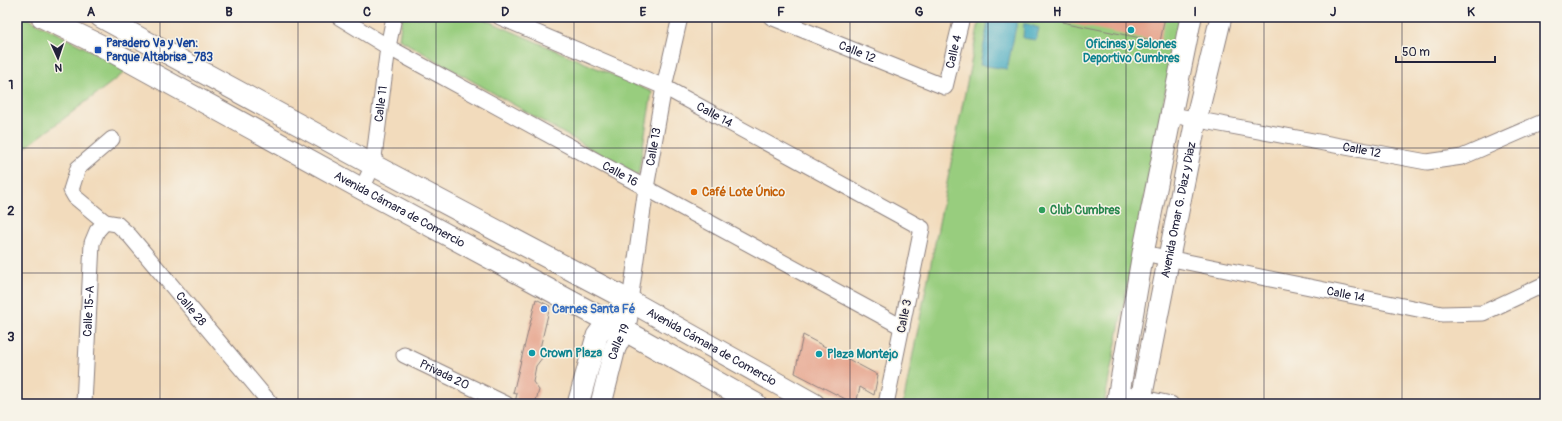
<svg xmlns="http://www.w3.org/2000/svg" width="1562" height="421" font-family="Pangolin,sans-serif">
<style>
.green{fill:#98cd7e;stroke:#5d785c}
.water{fill:#40a8c0;stroke:#31657e}
.building{fill:#e6a38b}
.lines{fill:none;stroke-linecap:round;stroke-linejoin:round}
.street-casing{stroke:#8a7e7c;stroke-width:17}
.secondary-casing{stroke:#8a7e7c;stroke-width:23}
.street{stroke:#fff;stroke-width:15}
.secondary{stroke:#fff;stroke-width:21}
.grid{fill:none;stroke:#22223b;stroke-width:1;stroke-opacity:0.55}
.culture-dot{fill:#0f9aa8;stroke:#f7f3e8;stroke-width:1.5}
.transit-dot{fill:#1a4fb4;stroke:#f7f3e8;stroke-width:1.5}
.food-dot{fill:#e8710a;stroke:#f7f3e8;stroke-width:1.5}
.leisure-dot{fill:#2e9e5b;stroke:#f7f3e8;stroke-width:1.5}
.shop-dot{fill:#3f7fe0;stroke:#f7f3e8;stroke-width:1.5}
.labels{text-anchor:middle;stroke-width:3;stroke-linejoin:round;paint-order:stroke}
.transit-label{font-size:12px;font-weight:bold;fill:#164399;stroke:#f7f3e8;text-anchor:start}
.culture-label{font-size:12px;font-weight:bold;fill:#0d838f;stroke:#f7f3e8;text-anchor:start}
.street-label{font-size:12px;fill:#22223b;stroke:#f7f3e8}
.food-label{font-size:12px;font-weight:bold;fill:#c56008;stroke:#f7f3e8;text-anchor:start}
.leisure-label{font-size:12px;font-weight:bold;fill:#27864d;stroke:#f7f3e8;text-anchor:start}
.shop-label{font-size:12px;font-weight:bold;fill:#366cbe;stroke:#f7f3e8;text-anchor:start}
.neatline{fill:none;stroke:#22223b;stroke-width:1.5}
.grid-label{font-size:13px;text-anchor:middle;font-weight:bold;fill:#22223b}
</style>
<rect width="100%" height="100%" fill="#f7f3e8"/>
<filter id="ink" filterUnits="userSpaceOnUse"><feTurbulence type="fractalNoise" baseFrequency=".025" numOctaves="2"/><feDisplacementMap in="SourceGraphic" scale="8" xChannelSelector="R" yChannelSelector="G"/><feConvolveMatrix kernelMatrix="1 2 1 2 8 2 1 2 1" color-interpolation-filters="sRGB"/></filter>
<filter id="wash" filterUnits="userSpaceOnUse"><feTurbulence type="fractalNoise" baseFrequency=".012" numOctaves="4" result="noise"/><feDisplacementMap in="SourceGraphic" scale="16" xChannelSelector="R" yChannelSelector="G"/><feGaussianBlur stdDeviation="0.9" result="paint"/><feColorMatrix in="noise" values="0 0 0 0 0 0 0 0 0 0 0 0 0 0 0 0 0 1.4 0 .05"/><feComposite in="paint" operator="in"/></filter>
<g filter="url(#wash)">
<rect width="100%" height="100%" fill="#f2dbbc"/>
<path class="green" d="M17 17H25L128 70 17 154Z
M402 17H479L652 92 638 176 399 39Z
M980 17H1180L1104 404H903Z"/>
<path class="water" d="M989 17 1017 22 1007 69 980 65Z
M1024 23 1039 28 1036 40 1023 38Z"/>
<g id="blocks">
<path class="building" d="M1062 17H1165L1160 42 1062 22Z
M536 299 550 306 540 348 542 358 536 366 533 382 539 390 535 404H521L515 402 517 394 513 393Z
M803 335 878 375 874 395 860 387 856 404H855L795 373Z"/>
</g>
</g>
<g filter="url(#ink)">
<use href="#blocks" fill-opacity="0" stroke="#8a7e7c" stroke-width="1"/>
<g class="lines">
<defs>
<g id="street">
<path id="s1" d="M339 17 388 47 646 188 902 327"/>
<path id="s2" d="M500 17 664 87 922 228 886 404"/>
<path id="s3" d="M771 17 945 87 962 17"/>
<path id="s4" d="M1172 115 1427 162 1462 157 1545 121"/>
<path id="s5" d="M362 189 373 165 388 47 394 17"/>
<path id="s6" d="M105 222 117 224 130 236 271 404"/>
<path d="M105 222 75 197 71 190 78 168 112 139"/>
<path id="s7" d="M1143 253 1442 314 1483 313 1545 284"/>
<path id="s8" d="M630 301 646 188 664 87 680 17"/>
<path id="s9" d="M404 355 506 404"/>
<path d="M1119 393 1171 404"/>
<path id="s10" d="M84 404 92 243 97 231 105 222"/>
</g>
<g id="secondary">
<path id="s11" d="M42 17 100 45 362 189 624 330 756 404"/>
<path id="s12" d="M101 17 373 165 630 301 814 404"/>
<path d="M578 404 597 336 608 321 619 311"/>
<path id="s13" d="M601 404 615 348 624 330 627 317"/>
<path d="M1117 404 1143 253 1191 17"/>
<path id="s14" d="M1140 404 1196 120 1221 17"/>
</g>
</defs>
<use href="#street" class="street-casing"/>
<use href="#secondary" class="secondary-casing"/>
<use href="#street" class="street"/>
<use href="#secondary" class="secondary"/>
</g>
</g>
<path class="grid" d="M160 17V404M298 17V404M436 17V404M574 17V404M712 17V404M850 17V404M988 17V404M1126 17V404M1264 17V404M1402 17V404M17 148H1545M17 273H1545"/>
<g class="culture-dot">
<circle cx="1131" cy="30" r="4"/>
<circle cx="532" cy="353" r="4"/>
<circle cx="819" cy="354" r="4"/>
</g>
<rect class="transit-dot" x="94" y="46" width="8" height="8" rx="2"/>
<circle class="food-dot" cx="694" cy="192" r="4"/>
<circle class="leisure-dot" cx="1042" cy="210" r="4"/>
<circle class="shop-dot" cx="544" cy="309" r="4"/>
<g class="labels">
<g class="transit-label">
<text x="106" y="47">Paradero Va y Ven:<tspan x="106" dy="14">Parque Altabrisa_783</tspan></text>
</g>
<g class="culture-label">
<text x="1131" y="48" text-anchor="middle">Oficinas y Salones<tspan x="1131" dy="14">Deportivo Cumbres</tspan></text>
<text x="540" y="357">Crown Plaza</text>
<text x="827" y="358">Plaza Montejo</text>
</g>
<g class="street-label">
<text dy="4" stroke="none"><textPath href="#s3" startOffset="93">Calle 12</textPath></text>
<text dy="4" stroke="none"><textPath href="#s3" startOffset="224">Calle 4</textPath></text>
<text dy="4" stroke="none"><textPath href="#s5" startOffset="88">Calle 11</textPath></text>
<text dy="4" stroke="none"><textPath href="#s2" startOffset="236">Calle 14</textPath></text>
<text dy="4" stroke="none"><textPath href="#s8" startOffset="156">Calle 13</textPath></text>
<text dy="4" stroke="none"><textPath href="#s4" startOffset="193">Calle 12</textPath></text>
<text dy="4" stroke="none"><textPath href="#s1" startOffset="322">Calle 16</textPath></text>
<text dy="4" stroke="none"><textPath href="#s11" startOffset="406">Avenida Cámara de Comercio</textPath></text>
<text dy="4" stroke="none"><textPath href="#s14" startOffset="198">Avenida Omar G. Diaz y Diaz</textPath></text>
<text dy="4" stroke="none"><textPath href="#s7" startOffset="207">Calle 14</textPath></text>
<text dy="4" stroke="none"><textPath href="#s6" startOffset="125">Calle 28</textPath></text>
<text dy="4" stroke="none"><textPath href="#s10" startOffset="93">Calle 15-A</textPath></text>
<text transform="translate(904 316) rotate(-79)" y="4">Calle 3</text>
<text dy="4" stroke="none"><textPath href="#s13" startOffset="65">Calle 19</textPath></text>
<text dy="4" stroke="none"><textPath href="#s12" startOffset="694">Avenida Cámara de Comercio</textPath></text>
<text dy="4" stroke="none"><textPath href="#s9" startOffset="45">Privada 20</textPath></text>
</g>
<g class="food-label">
<text x="702" y="196">Café Lote Único</text>
</g>
<g class="leisure-label">
<text x="1050" y="214">Club Cumbres</text>
</g>
<g class="shop-label">
<text x="552" y="313">Carnes Santa Fé</text>
</g>
</g>
<rect width="1562" height="421" fill="none" stroke="#f7f3e8" stroke-width="44"/>
<g transform="translate(58 58) rotate(177)" stroke="#f7f3e8" stroke-width="3" paint-order="stroke">
<path d="M0-3L7 15L0 10L-7 15Z" fill="#22223b"/>
<text y="-6" font-size="11" font-weight="bold" text-anchor="middle" fill="#22223b">N</text>
</g>
<path d="M1396 56v6h99v-6" fill="none" stroke="#22223b" stroke-width="2"/>
<text x="1402" y="56" font-size="12" fill="#22223b" stroke="#f7f3e8" stroke-width="3" paint-order="stroke">50 m</text>
<rect x="22" y="22" width="1518" height="377" class="neatline"/>
<g class="grid-label">
<text x="91" y="16">A</text>
<text x="229" y="16">B</text>
<text x="367" y="16">C</text>
<text x="505" y="16">D</text>
<text x="643" y="16">E</text>
<text x="781" y="16">F</text>
<text x="919" y="16">G</text>
<text x="1057" y="16">H</text>
<text x="1195" y="16">I</text>
<text x="1333" y="16">J</text>
<text x="1471" y="16">K</text>
<text x="11" y="89">1</text>
<text x="11" y="215">2</text>
<text x="11" y="341">3</text>
</g>
</svg>
